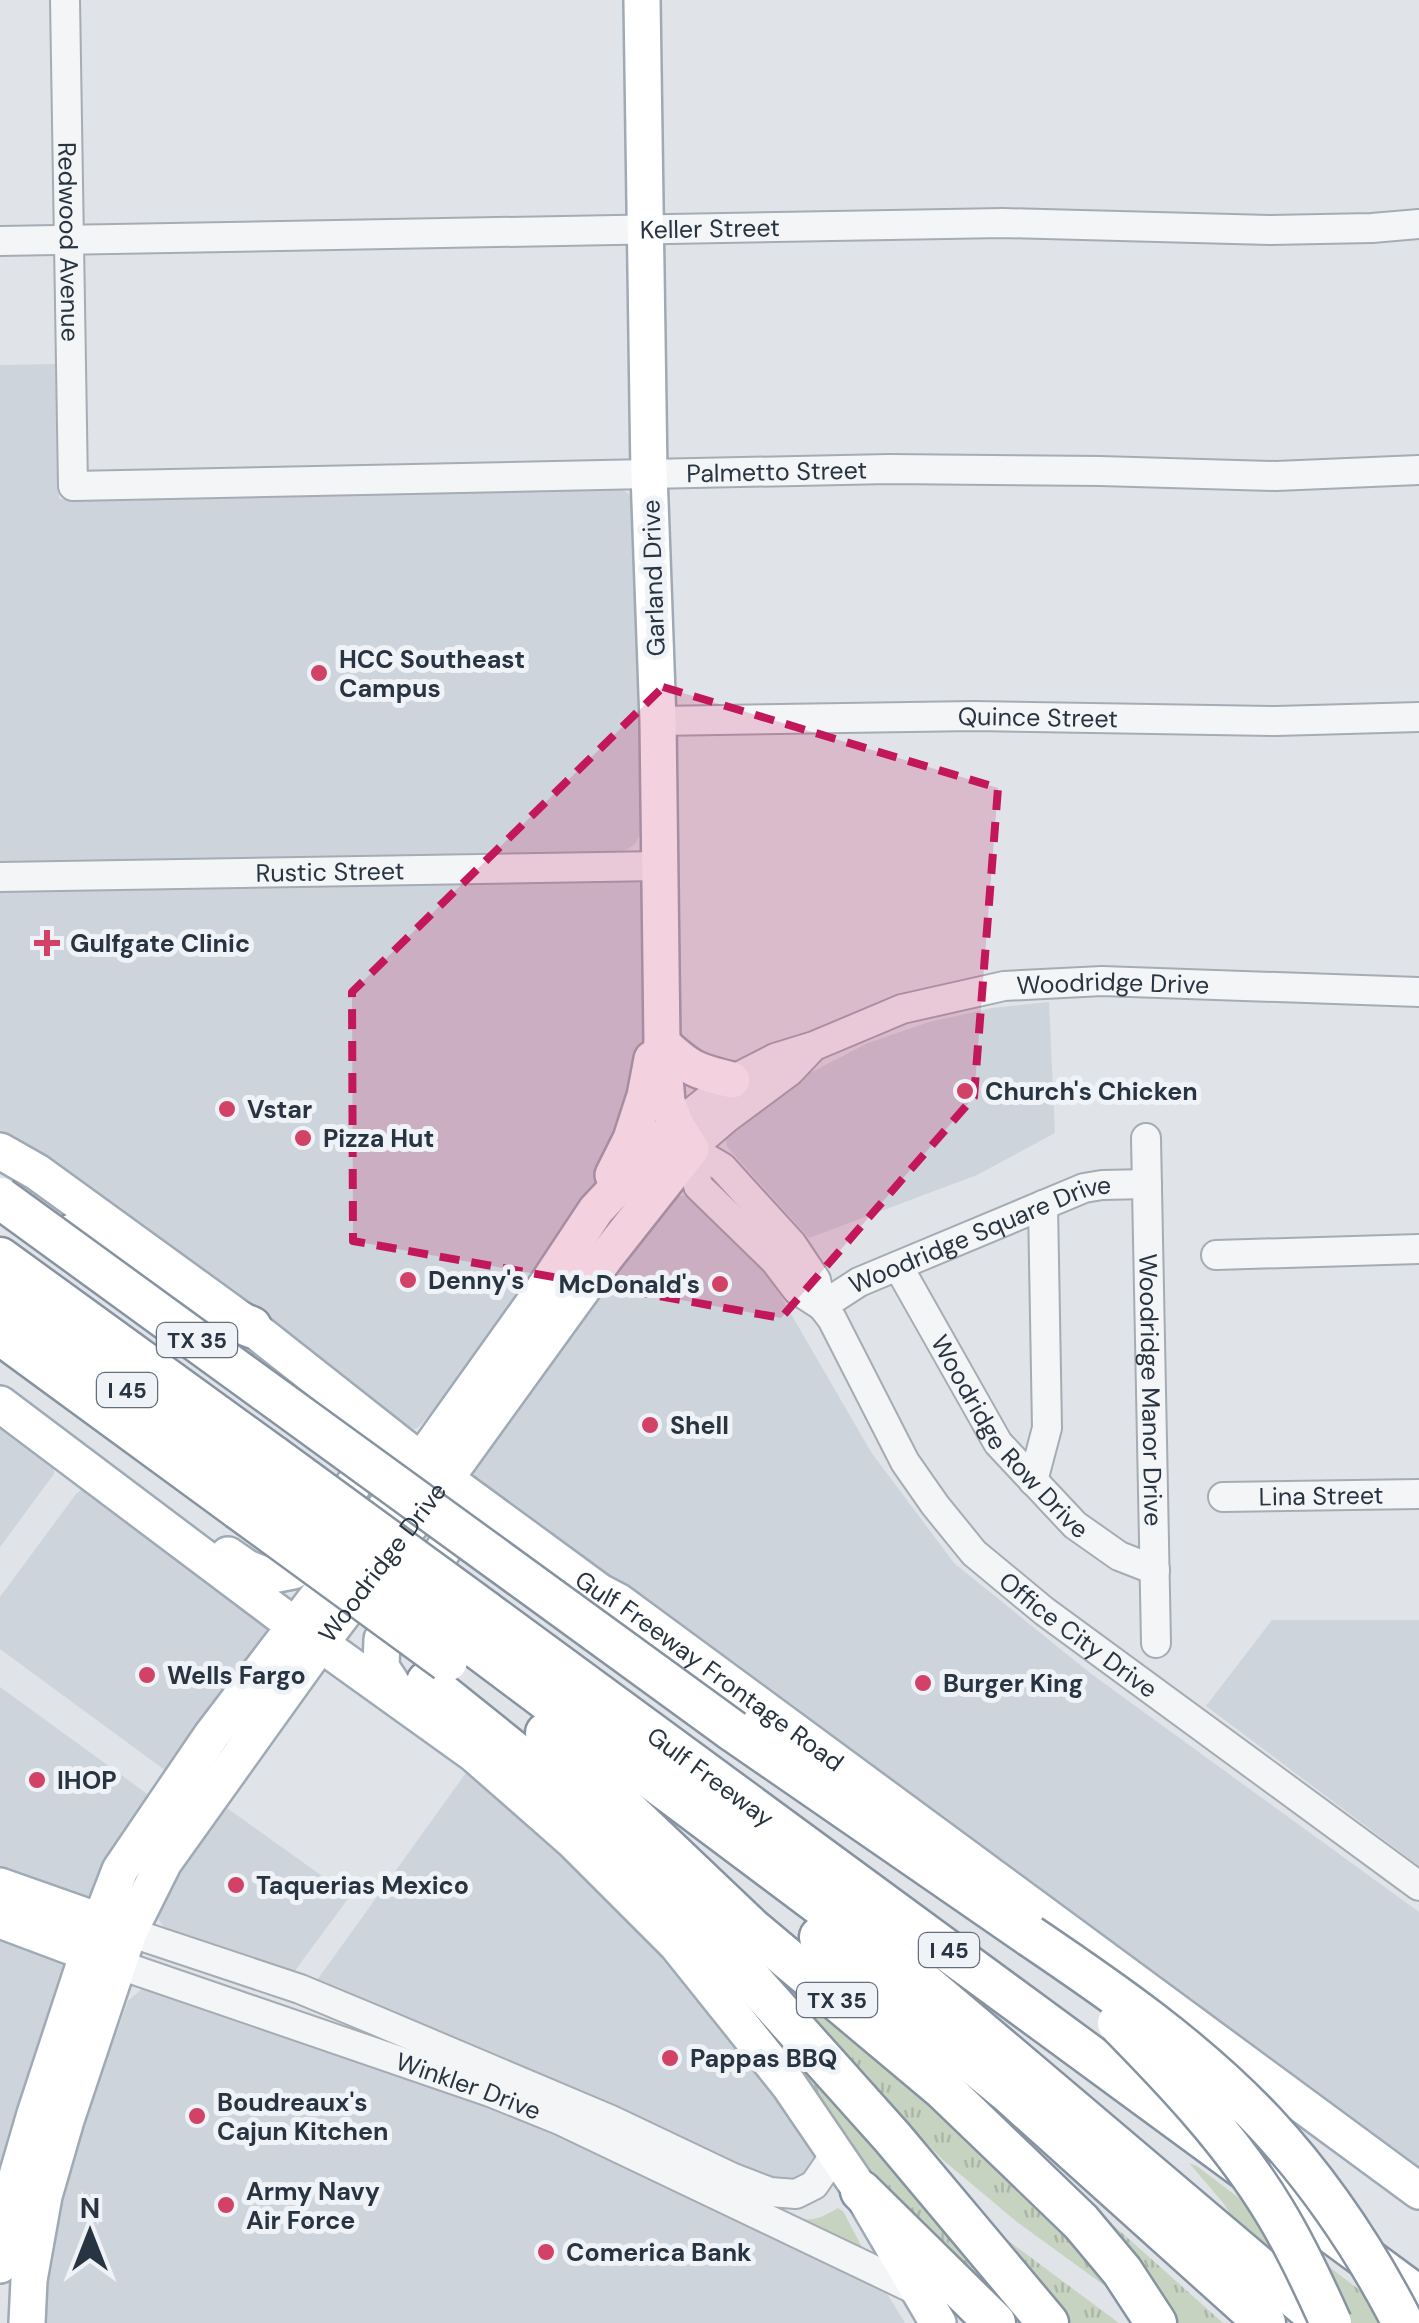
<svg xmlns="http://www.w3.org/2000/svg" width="1419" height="2323" font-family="'DM Sans',sans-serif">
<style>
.built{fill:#ced4db}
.grass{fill:url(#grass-tufts)}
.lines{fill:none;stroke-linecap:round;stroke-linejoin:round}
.minor-casing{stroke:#a5acb3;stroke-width:32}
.major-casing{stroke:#9faab5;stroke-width:40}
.highway-casing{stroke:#8793a0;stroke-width:45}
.minor{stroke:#f3f5f7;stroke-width:28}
.major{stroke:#fff;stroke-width:35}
.highway{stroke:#fff;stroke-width:40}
.highway-bridge-casing{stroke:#8793a0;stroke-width:45;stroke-linecap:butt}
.highway-bridge{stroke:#fff;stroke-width:40}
.marked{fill:#c2185b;fill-opacity:0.2;stroke:#c2185b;stroke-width:8;stroke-dasharray:20 12;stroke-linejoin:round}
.poi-dot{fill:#d14266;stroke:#eff3f7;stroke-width:4}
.labels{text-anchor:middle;stroke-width:10;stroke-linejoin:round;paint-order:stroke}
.shield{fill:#eff3f7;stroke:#646d78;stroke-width:2.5}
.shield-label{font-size:22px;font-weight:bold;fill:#283441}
.street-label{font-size:25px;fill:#283441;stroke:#eff3f7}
.poi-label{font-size:25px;font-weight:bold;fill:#283441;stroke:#eff3f7;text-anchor:start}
</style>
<defs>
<pattern id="grass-tufts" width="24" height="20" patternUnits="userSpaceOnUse" patternTransform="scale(2.5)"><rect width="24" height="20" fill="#c7d3c1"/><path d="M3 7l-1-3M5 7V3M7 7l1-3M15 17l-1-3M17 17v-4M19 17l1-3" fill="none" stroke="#abb6a7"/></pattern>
</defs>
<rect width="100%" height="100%" fill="#e0e4e9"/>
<path class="built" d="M57 364 59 499 131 501 230 490 620 488 628 493 633 502 640 788 639 836 636 843 628 849 620 852 0 862V365Z
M629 877 638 881 642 887 644 1061 610 1168 463 1376 418 1428 407 1430 0 1135V888Z
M1049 1002 1055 1133 977 1175 809 1238 727 1147 726 1139 730 1130 802 1077 868 1043 929 1022 992 1008Z
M689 1195 765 1269 871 1452 954 1563 1090 1673 1419 1912V2168L1415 2169 476 1481 473 1471 475 1462 672 1197Z
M0 1425 54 1467V1474L0 1547Z
M81 1490H86L262 1619 266 1628V1639L166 1771 0 1649V1597L76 1494Z
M1272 1620H1419V1866L1206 1706Z
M0 1687 146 1793 149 1799 100 1887 91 1895 80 1898 0 1874Z
M468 1770 532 1821 667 1954 772 2092 826 2174 811 2198 423 2024 315 1983Z
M220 1803 350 1896 291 1976 173 1934 163 1926 157 1917 155 1909Z
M0 1931 62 1956 68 1966 0 2200Z
M153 1987 517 2110 883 2287 905 2323H45L46 2248 54 2206 128 2001 142 1989Z"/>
<path class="grass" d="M743 1940 1027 2148 1223 2323H1156L1017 2222 943 2160 842 2059Z
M782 2055 801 2063 1022 2323H1011L881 2189Z
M1189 2163 1197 2166 1403 2323H1341L1243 2236 1224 2204Z
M838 2208 843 2211 864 2251 802 2221V2219C816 2221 826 2215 838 2208Z
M1006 2239 1119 2323H1071L1004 2244Z"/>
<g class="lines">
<defs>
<g id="minor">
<path id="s1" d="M65 0 73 486 889 469 1100 471 1276 476 1419 470"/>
<path id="s2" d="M0 241 1003 223 1270 230 1372 228 1419 224"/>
<path id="s3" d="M658 721 974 716 1276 721 1419 717"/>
<path id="s4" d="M0 877 660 866"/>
<path id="s5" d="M676 1125 732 1080 775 1058 814 1046 902 1009 1004 986 1102 981 1419 992"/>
<path id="s6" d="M1146 1138 1156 1643"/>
<path id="s7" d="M691 1149 698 1186 775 1261 797 1290 822 1306 832 1319 905 1462 935 1505 974 1553 1044 1611 1419 1886"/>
<path d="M691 1149 722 1167 792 1244 816 1280 822 1306"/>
<path d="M691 1149 727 1118 789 1072 810 1050"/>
<path d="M1216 1255 1419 1249"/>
<path id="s8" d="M898 1266 998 1443 1075 1525 1119 1556 1155 1570"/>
<path id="s9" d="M822 1306 859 1282 1084 1188 1102 1185 1147 1184"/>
<path d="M1033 1481 1047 1428 1043 1205"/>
<path id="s10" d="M1223 1497 1419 1494"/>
<path d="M129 1932 300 1989 377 2021 611 2120 731 2177 770 2192 796 2194 814 2185 836 2153"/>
<path id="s11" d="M117 1964 490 2092 562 2121 920 2292"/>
</g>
<g id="major">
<path d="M662 1043C690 1069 695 1071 732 1080"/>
<path id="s12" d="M0 1151 37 1172 251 1327 421 1461 600 1592 619 1602 1419 2191"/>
<path d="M613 1175 631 1139 645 1096 652 1059"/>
<path d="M0 1404 279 1614 474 1754 572 1840 677 1945 789 2085 857 2185 938 2323"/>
<path d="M228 1555 247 1568 267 1576 293 1571 361 1474 365 1450 360 1436"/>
<path d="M402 1699 381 1667 382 1639 448 1543 465 1537 487 1540"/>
<path d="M0 1886 122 1929"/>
<path d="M0 1920 107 1960"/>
<path d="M0 2265 12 2193 35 2114 88 1953 120 1870 211 1736 421 1461 543 1290 596 1210 676 1125"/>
<path id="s13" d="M27 2323 29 2280 44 2196 66 2120 129 1932 164 1862 320 1644 446 1478 605 1258 691 1149 676 1125 667 1102 662 1043 658 721 649 474 642 0"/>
</g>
<g id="highway">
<path d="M73 1234 198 1305 251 1327"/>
<path d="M0 1258 273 1456"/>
<path d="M0 1297 253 1483"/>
<path d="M0 1334 239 1509"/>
<path id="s14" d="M485 1611 1419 2297"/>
<path d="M465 1639 920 1980 1325 2323"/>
<path d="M427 1682 529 1764 729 1955 892 2137 1048 2323"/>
<path d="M733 1731 1030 1936"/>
<path d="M546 1733 751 1928 944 2090 1081 2222 1122 2271 1156 2323"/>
<path d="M820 1937 1008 2092 1265 2323"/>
<path d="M861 2191 995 2323"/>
</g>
</defs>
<use href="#minor" class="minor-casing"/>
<use href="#major" class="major-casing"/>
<use href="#highway" class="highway-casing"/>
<use href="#minor" class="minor"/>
<use href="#major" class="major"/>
<use href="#highway" class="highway"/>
<defs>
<path id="highway-bridge" d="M0 1198 733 1731
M273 1456 485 1611
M253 1483 465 1639
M239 1509 447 1661
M1030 1936C1113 1992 1195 2049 1264 2122 1319 2181 1366 2251 1403 2323
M1118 2023C1175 2081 1233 2142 1275 2212 1297 2248 1314 2285 1331 2323"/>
</defs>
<use href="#highway-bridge" class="highway-bridge-casing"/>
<use href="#highway-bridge" class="highway-bridge"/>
</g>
<path class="marked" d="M663 687 998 788 974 1097 781 1318 353 1241 352 992Z"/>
<g class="poi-dot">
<circle cx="319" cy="673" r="10"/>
<path d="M42 928h10v10h10v10h-10v10h-10v-10h-10v-10h10z"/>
<circle cx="965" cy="1091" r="10"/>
<circle cx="227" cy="1109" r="10"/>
<circle cx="303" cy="1138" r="10"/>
<circle cx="408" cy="1280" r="10"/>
<circle cx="720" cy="1284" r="10"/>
<circle cx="650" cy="1425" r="10"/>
<circle cx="147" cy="1675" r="10"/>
<circle cx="923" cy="1683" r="10"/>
<circle cx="37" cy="1780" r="10"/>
<circle cx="236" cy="1885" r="10"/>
<circle cx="670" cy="2058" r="10"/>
<circle cx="197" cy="2116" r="10"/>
<circle cx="226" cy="2205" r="10"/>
<circle cx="546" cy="2252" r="10"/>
</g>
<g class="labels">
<g class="shield">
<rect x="157" y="1323" width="80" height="34" rx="8"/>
<rect x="97" y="1373" width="60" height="34" rx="8"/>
<rect x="919" y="1933" width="60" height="34" rx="8"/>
<rect x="797" y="1983" width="80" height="34" rx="8"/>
</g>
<g class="shield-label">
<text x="197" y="1348">TX 35</text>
<text x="127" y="1398">I 45</text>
<text x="949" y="1958">I 45</text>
<text x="837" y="2008">TX 35</text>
</g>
<g class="street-label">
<text dy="9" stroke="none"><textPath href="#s2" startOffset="710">Keller Street</textPath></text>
<text dy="9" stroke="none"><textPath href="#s1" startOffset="242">Redwood Avenue</textPath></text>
<text dy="9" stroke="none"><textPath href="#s1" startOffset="1190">Palmetto Street</textPath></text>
<text transform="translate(653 578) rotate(-92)" y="9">Garland Drive</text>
<text dy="9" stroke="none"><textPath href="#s3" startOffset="380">Quince Street</textPath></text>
<text dy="9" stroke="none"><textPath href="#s4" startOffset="330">Rustic Street</textPath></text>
<text dy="9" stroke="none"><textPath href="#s5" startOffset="470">Woodridge Drive</textPath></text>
<text dy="9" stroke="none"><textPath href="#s9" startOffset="175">Woodridge Square Drive</textPath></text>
<text dy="9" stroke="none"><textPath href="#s6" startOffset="252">Woodridge Manor Drive</textPath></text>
<text dy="9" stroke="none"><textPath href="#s8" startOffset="205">Woodridge Row Drive</textPath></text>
<text dy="9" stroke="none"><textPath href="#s10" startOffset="98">Lina Street</textPath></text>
<text dy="9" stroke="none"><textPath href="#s13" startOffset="855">Woodridge Drive</textPath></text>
<text dy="9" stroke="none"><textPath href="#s7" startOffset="635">Office City Drive</textPath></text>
<text dy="9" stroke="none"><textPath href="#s12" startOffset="880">Gulf Freeway Frontage Road</textPath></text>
<text dy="9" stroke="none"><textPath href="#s14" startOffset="280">Gulf Freeway</textPath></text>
<text dy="9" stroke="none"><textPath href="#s11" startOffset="372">Winkler Drive</textPath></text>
</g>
<g class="poi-label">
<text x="339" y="668">HCC Southeast<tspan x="339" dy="29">Campus</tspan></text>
<text x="70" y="952">Gulfgate Clinic</text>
<text x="985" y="1100">Church's Chicken</text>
<text x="247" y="1118">Vstar</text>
<text x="323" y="1147">Pizza Hut</text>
<text x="428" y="1289">Denny's</text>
<text x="700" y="1293" text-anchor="end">McDonald's</text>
<text x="670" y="1434">Shell</text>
<text x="167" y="1684">Wells Fargo</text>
<text x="943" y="1692">Burger King</text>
<text x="57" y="1789">IHOP</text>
<text x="256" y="1894">Taquerias Mexico</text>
<text x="690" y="2067">Pappas BBQ</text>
<text x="217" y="2111">Boudreaux's<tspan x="217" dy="29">Cajun Kitchen</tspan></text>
<text x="246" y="2200">Army Navy<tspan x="246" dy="29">Air Force</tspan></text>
<text x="566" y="2261">Comerica Bank</text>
</g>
</g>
<g transform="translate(90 2233)" stroke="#eff3f7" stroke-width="8" paint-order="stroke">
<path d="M0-8L18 38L0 25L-18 38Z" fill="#283441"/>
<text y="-15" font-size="28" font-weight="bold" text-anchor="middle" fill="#283441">N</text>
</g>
</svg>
